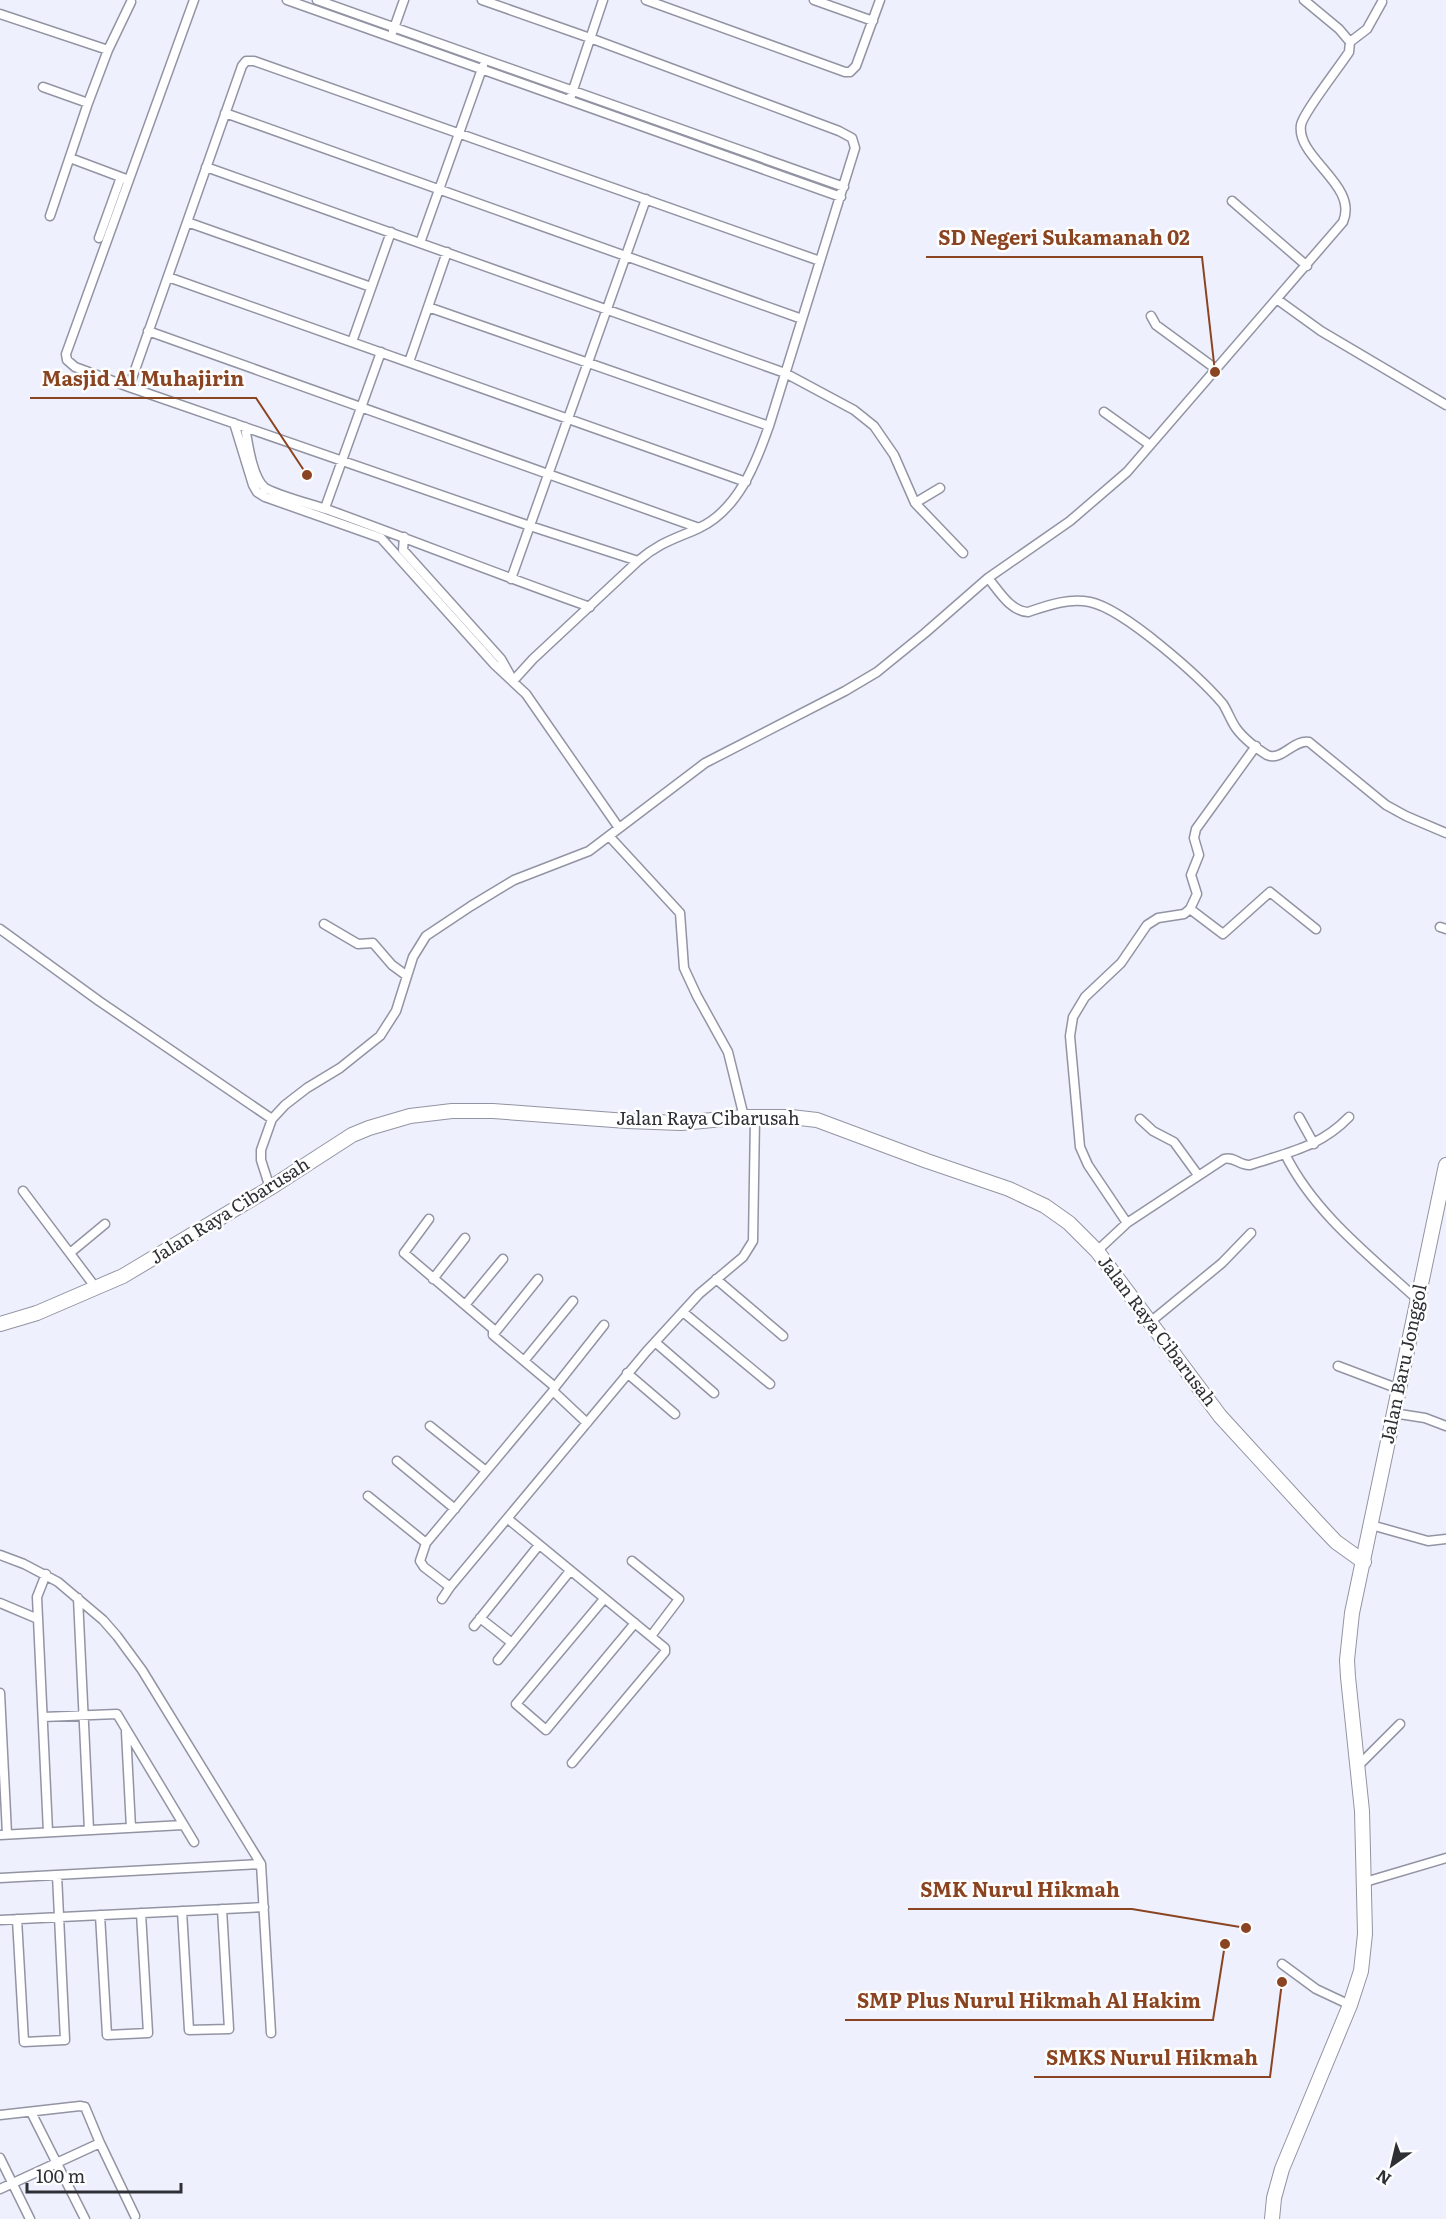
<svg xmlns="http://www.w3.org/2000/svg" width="1446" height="2219" font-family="Literata,serif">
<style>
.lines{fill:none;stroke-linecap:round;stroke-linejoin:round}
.minor-casing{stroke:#9294a3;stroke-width:11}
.primary-casing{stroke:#9294a3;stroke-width:16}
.minor{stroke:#fff;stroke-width:8}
.primary{stroke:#fff;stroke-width:14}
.labels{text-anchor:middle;stroke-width:5;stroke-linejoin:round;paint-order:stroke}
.street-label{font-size:18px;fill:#2f3036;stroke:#fefefe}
.leader{fill:none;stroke:#8b4421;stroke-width:2}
.callout-dot{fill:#8b4421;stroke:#fefefe;stroke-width:2}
.callout-label{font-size:20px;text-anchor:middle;font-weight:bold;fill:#8b4421;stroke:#fefefe;stroke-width:5;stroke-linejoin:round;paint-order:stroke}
</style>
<rect width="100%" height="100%" fill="#eef0fd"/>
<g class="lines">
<defs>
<path id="minor" d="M194 0 66 354 67 360 75 367 129 387 530 526 638 561
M287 0 841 197
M317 0 844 187
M482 0 590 38 839 131 852 138 855 148 769 426C756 463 738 510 699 528 675 539 660 542 638 561L533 659 513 681
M646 0 845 72H850L856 66 880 0
M814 0 873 21
M0 14 108 50
M393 31 404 0
M1350 42 1367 29 1382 2
M43 87 88 103 108 50 131 2
M571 96 603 0
M225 113 802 319
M70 158 126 179
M206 167 785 373 854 410 874 426 894 455 915 503 963 553
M1232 201 1307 266
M50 216 88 103
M187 222 371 287
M99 238 121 177
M420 243 483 66
M168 277 746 482
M1278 300 1321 331 1446 405
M428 307 769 426
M1151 316 1156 325 1216 369
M148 331 699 528
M352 342 391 232
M409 362 447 252
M129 387 242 66 246 61H254L820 261
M1104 412 1150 445
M234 423 253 485 257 492 265 497 381 538 495 665 526 694 619 828
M245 427C248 443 252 476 264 487 274 495 323 507 337 513 422 544 505 577 590 607
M915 503 940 488
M325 508 381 352
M404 537 403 550 501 659 510 675
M988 578C999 591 1010 611 1028 612 1049 605 1068 598 1090 602 1124 609 1200 677 1223 704 1228 712 1231 721 1236 728 1243 738 1257 749 1267 755 1281 762 1294 739 1309 742L1386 805 1406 816 1446 833
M511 579 646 199
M609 836 680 913 684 968 697 996 728 1052 744 1117
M1190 909 1223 934 1270 892 1316 929
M324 924 358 944 373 943 392 965 407 976
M1440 927 1446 929
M0 929 99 1001 272 1119
M1299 1117 1314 1144
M1140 1119 1153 1131 1174 1142 1198 1175
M1285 1154C1314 1213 1370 1256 1418 1300
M270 1188 261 1160V1150L272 1119 285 1105 307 1088 340 1068 380 1036 396 1011 413 957 426 936 471 906 514 880 589 851 705 763 845 691 877 672 925 633 988 578 1070 521 1127 472 1343 222C1359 185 1296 158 1301 125 1303 113 1340 66 1349 52L1350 42 1339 29 1304 0
M23 1191 96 1288
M429 1219 404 1253 493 1329V1335L555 1387 553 1391 587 1423
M1127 1223 1088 1165 1080 1147 1070 1036 1073 1017 1085 997 1121 963 1147 925 1158 918 1184 914 1190 909 1197 894 1191 875 1199 855 1194 838 1196 829 1256 746
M1097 1251 1127 1223 1224 1159C1234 1156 1240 1166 1250 1165 1289 1152 1320 1147 1349 1117
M70 1253 105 1224
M433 1279 465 1238
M716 1279 783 1336
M465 1305 503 1259
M683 1312 770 1384
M1149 1323 1222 1263 1251 1233
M493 1335 538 1279
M655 1342 714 1393
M524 1361 573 1301
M1338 1366 1399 1389
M627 1373 675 1414
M555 1387 604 1325
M1393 1413 1425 1418 1446 1426
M430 1426 486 1471
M397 1461 455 1509
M368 1496 426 1543
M508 1519 665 1648V1652L572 1763
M1371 1525 1428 1541 1446 1539
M0 1555 24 1564 58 1582 103 1620 117 1636 142 1670 261 1864 271 2033
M632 1561 679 1599 651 1636
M46 1574 37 1597 48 1832
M450 1587 424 1567 420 1561 426 1543 553 1391
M78 1598 89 1830
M442 1599 450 1587 646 1352 699 1294 743 1257 753 1241 755 1118
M604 1599 516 1704 546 1730 635 1623
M0 1603 38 1619
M480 1618 512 1643
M474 1626 539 1545
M498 1660 570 1571
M0 1693 7 1834
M43 1717 117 1714 194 1842
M126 1732 131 1828
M1358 1766 1400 1724
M0 1835 183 1825
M0 1878 261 1864
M1365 1882 1446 1858
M182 1911 189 2030 229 2029 222 1909
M100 1915 107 2035 148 2033 141 1913
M17 1919 24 2042 65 2040 57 1875
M0 1920 264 1907
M1282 1964 1316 1989 1350 2005
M31 2112 85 2219
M0 2115 80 2106 85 2107 100 2143 135 2216
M0 2158 30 2219
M0 2189 100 2143"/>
<path id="primary" d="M0 1324 37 1313 123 1276 270 1188 352 1135 369 1128 410 1116 452 1111H493L627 1121 681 1123 744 1117H791L817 1120 927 1161 1009 1189 1045 1206 1069 1223 1097 1251 1220 1416 1318 1523 1336 1542 1364 1562
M1272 2219 1274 2198 1282 2169 1350 2005 1361 1971 1365 1934 1362 1811 1348 1677 1347 1660 1352 1613 1446 1165"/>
</defs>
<use href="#minor" class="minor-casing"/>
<use href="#primary" class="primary-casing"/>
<use href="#minor" class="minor"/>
<use href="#primary" class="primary"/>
</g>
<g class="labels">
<g class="street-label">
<text x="708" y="1125">Jalan Raya Cibarusah</text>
<text transform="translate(230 1211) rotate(-32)" y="6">Jalan Raya Cibarusah</text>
<text transform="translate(1157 1331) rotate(53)" y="6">Jalan Raya Cibarusah</text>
<text transform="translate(1404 1364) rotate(-78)" y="6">Jalan Baru Jonggol</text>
</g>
</g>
<path class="leader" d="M1215 372L1202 257H926M307 475L256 398H30M1246 1928L1132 1909H908M1225 1944L1213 2020H845M1282 1982L1270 2077H1034"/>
<g class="callout-dot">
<circle cx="1215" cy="372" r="6"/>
<circle cx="307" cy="475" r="6"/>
<circle cx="1246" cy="1928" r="6"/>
<circle cx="1225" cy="1944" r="6"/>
<circle cx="1282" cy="1982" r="6"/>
</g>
<g class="callout-label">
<text x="1064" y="245">SD Negeri Sukamanah 02</text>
<text x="143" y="386">Masjid Al Muhajirin</text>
<text x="1020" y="1897">SMK Nurul Hikmah</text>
<text x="1029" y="2008">SMP Plus Nurul Hikmah Al Hakim</text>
<text x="1152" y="2065">SMKS Nurul Hikmah</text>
</g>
<g transform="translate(1392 2165) rotate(214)" stroke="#fefefe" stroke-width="4.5" paint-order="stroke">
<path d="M0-4.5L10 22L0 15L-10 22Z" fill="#2f3036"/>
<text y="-9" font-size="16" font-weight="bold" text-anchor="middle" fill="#2f3036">N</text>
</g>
<path d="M27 2183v9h154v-9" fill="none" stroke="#2f3036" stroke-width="3"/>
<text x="36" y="2183" font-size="18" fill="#2f3036" stroke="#fefefe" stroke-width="4.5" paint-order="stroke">100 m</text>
</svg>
